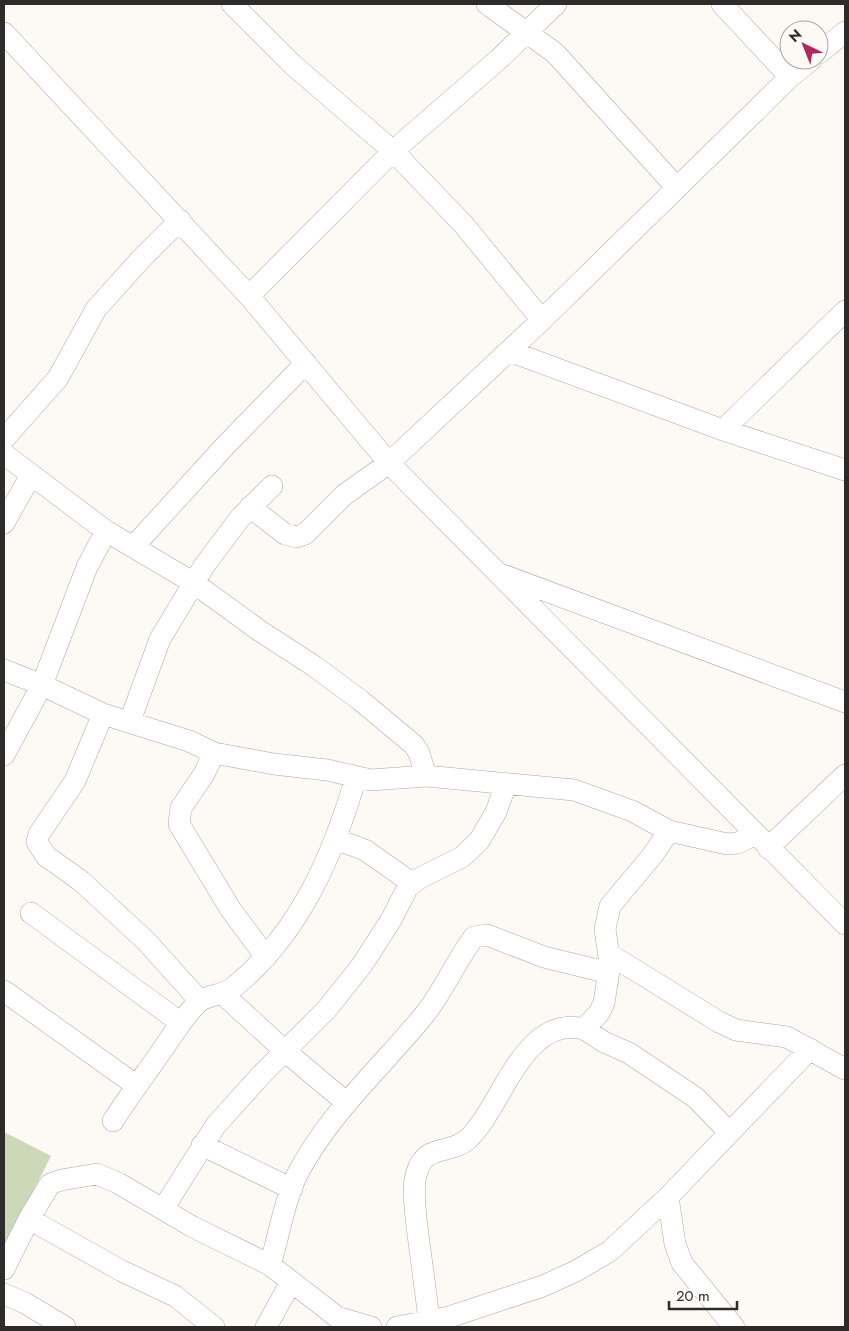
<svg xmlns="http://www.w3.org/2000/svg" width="849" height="1331" font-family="Jost,sans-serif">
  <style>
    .green { fill: #cdd8b8 }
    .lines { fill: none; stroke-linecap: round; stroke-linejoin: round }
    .street-casing { stroke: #aba8a3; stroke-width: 22 }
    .street { stroke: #fff; stroke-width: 21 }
  </style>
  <rect width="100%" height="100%" fill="#fdf9f5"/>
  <!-- green -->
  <path class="green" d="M4,1132l47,24 -47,93z"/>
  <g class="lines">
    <defs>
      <path id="street" d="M232,4l61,61 100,86 70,73 79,96
        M487,4l68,49 122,135
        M722,4l68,73
        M4,33l245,263 140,167 456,461
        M819,53l26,-21
        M249,296l144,-145 106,-92 57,-55
        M509,351l214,79 122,40
        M723,430l122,-119
        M4,439l54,-61 38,-69 45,-50 39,-39
        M4,454l102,77 88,52 66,48 54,35 46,34 54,45 5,8 7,23
        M250,507l35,27 11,3 9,-3 39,-39 45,-32 153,-143 248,-243 21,-17
        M4,523l27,-48
        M133,547l92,-101 81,-83
        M503,575l342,127
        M4,670l38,15 61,29 86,27 25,12 60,11 53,6 44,10 55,-4 148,14 58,21 37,20 58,13 11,-1 16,-8
        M103,714l-28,67 -36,53 -2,8 9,14 35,25 64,59 55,61
        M130,721l30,-82 44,-73 36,-48 32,-32
        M214,753l-10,21 -23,34 -2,16 52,86 35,47
        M4,755l38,-70 45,-118 19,-36
        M335,839l30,11 47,33
        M768,848l77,-73
        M31,913l150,110
        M609,954l110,68 17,8 51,7 58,32
        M4,991l133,95
        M224,995l62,57 61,51
        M584,1029l20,13 25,11 67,45 32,33
        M113,1121c18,-28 38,-54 56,-81 9,-13 19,-29 31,-39 11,-7 23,-5 34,-14 65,-53 99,-131 122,-210
        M202,1145l90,44
        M668,1197l7,47 7,19 52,64
        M163,1209l53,-84 45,-50 66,-66 35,-44 29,-45 17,-33 12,-9 42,-21 17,-16 17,-29 10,-28
        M29,1219l93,52 53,25 39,31
        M270,1265c9,-29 13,-60 26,-88 31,-62 86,-110 129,-163 19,-24 31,-53 49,-77l13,-2 57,22 65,16
        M4,1269l25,-50 21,-35 11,-4 36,-6 21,9 75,44 77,38 67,52 34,10
        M4,1294l21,9 40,24
        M266,1327l25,-45
        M397,1327l52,-10 94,-31 33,-15 34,-20 58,-54 142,-148
        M432,1327l-3,-7c-4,-35 -9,-68 -13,-102 -1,-15 -4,-32 1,-46 8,-29 34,-17 51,-33 35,-33 55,-125 116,-110l15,-16 5,-10 6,-39 -5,-35 5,-23 42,-50 17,-25"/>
    </defs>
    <!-- street casing -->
    <use href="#street" class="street-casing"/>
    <!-- street -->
    <use href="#street" class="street"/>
  </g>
  <!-- border -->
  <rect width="849" height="1331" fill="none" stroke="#2e2c2b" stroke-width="10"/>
  <!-- north arrow -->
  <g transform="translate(804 45) rotate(317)"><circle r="24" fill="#fdf9f5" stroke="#aaa7a4"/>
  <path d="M0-4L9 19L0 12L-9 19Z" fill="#b4275f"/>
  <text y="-8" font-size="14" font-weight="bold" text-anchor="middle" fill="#2e2c2b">N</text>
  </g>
  <!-- scale -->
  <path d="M669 1301v8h68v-8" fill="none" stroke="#2e2c2b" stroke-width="2.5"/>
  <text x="676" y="1301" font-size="15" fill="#2e2c2b" stroke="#fdf9f5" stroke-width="4" paint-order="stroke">20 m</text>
</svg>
